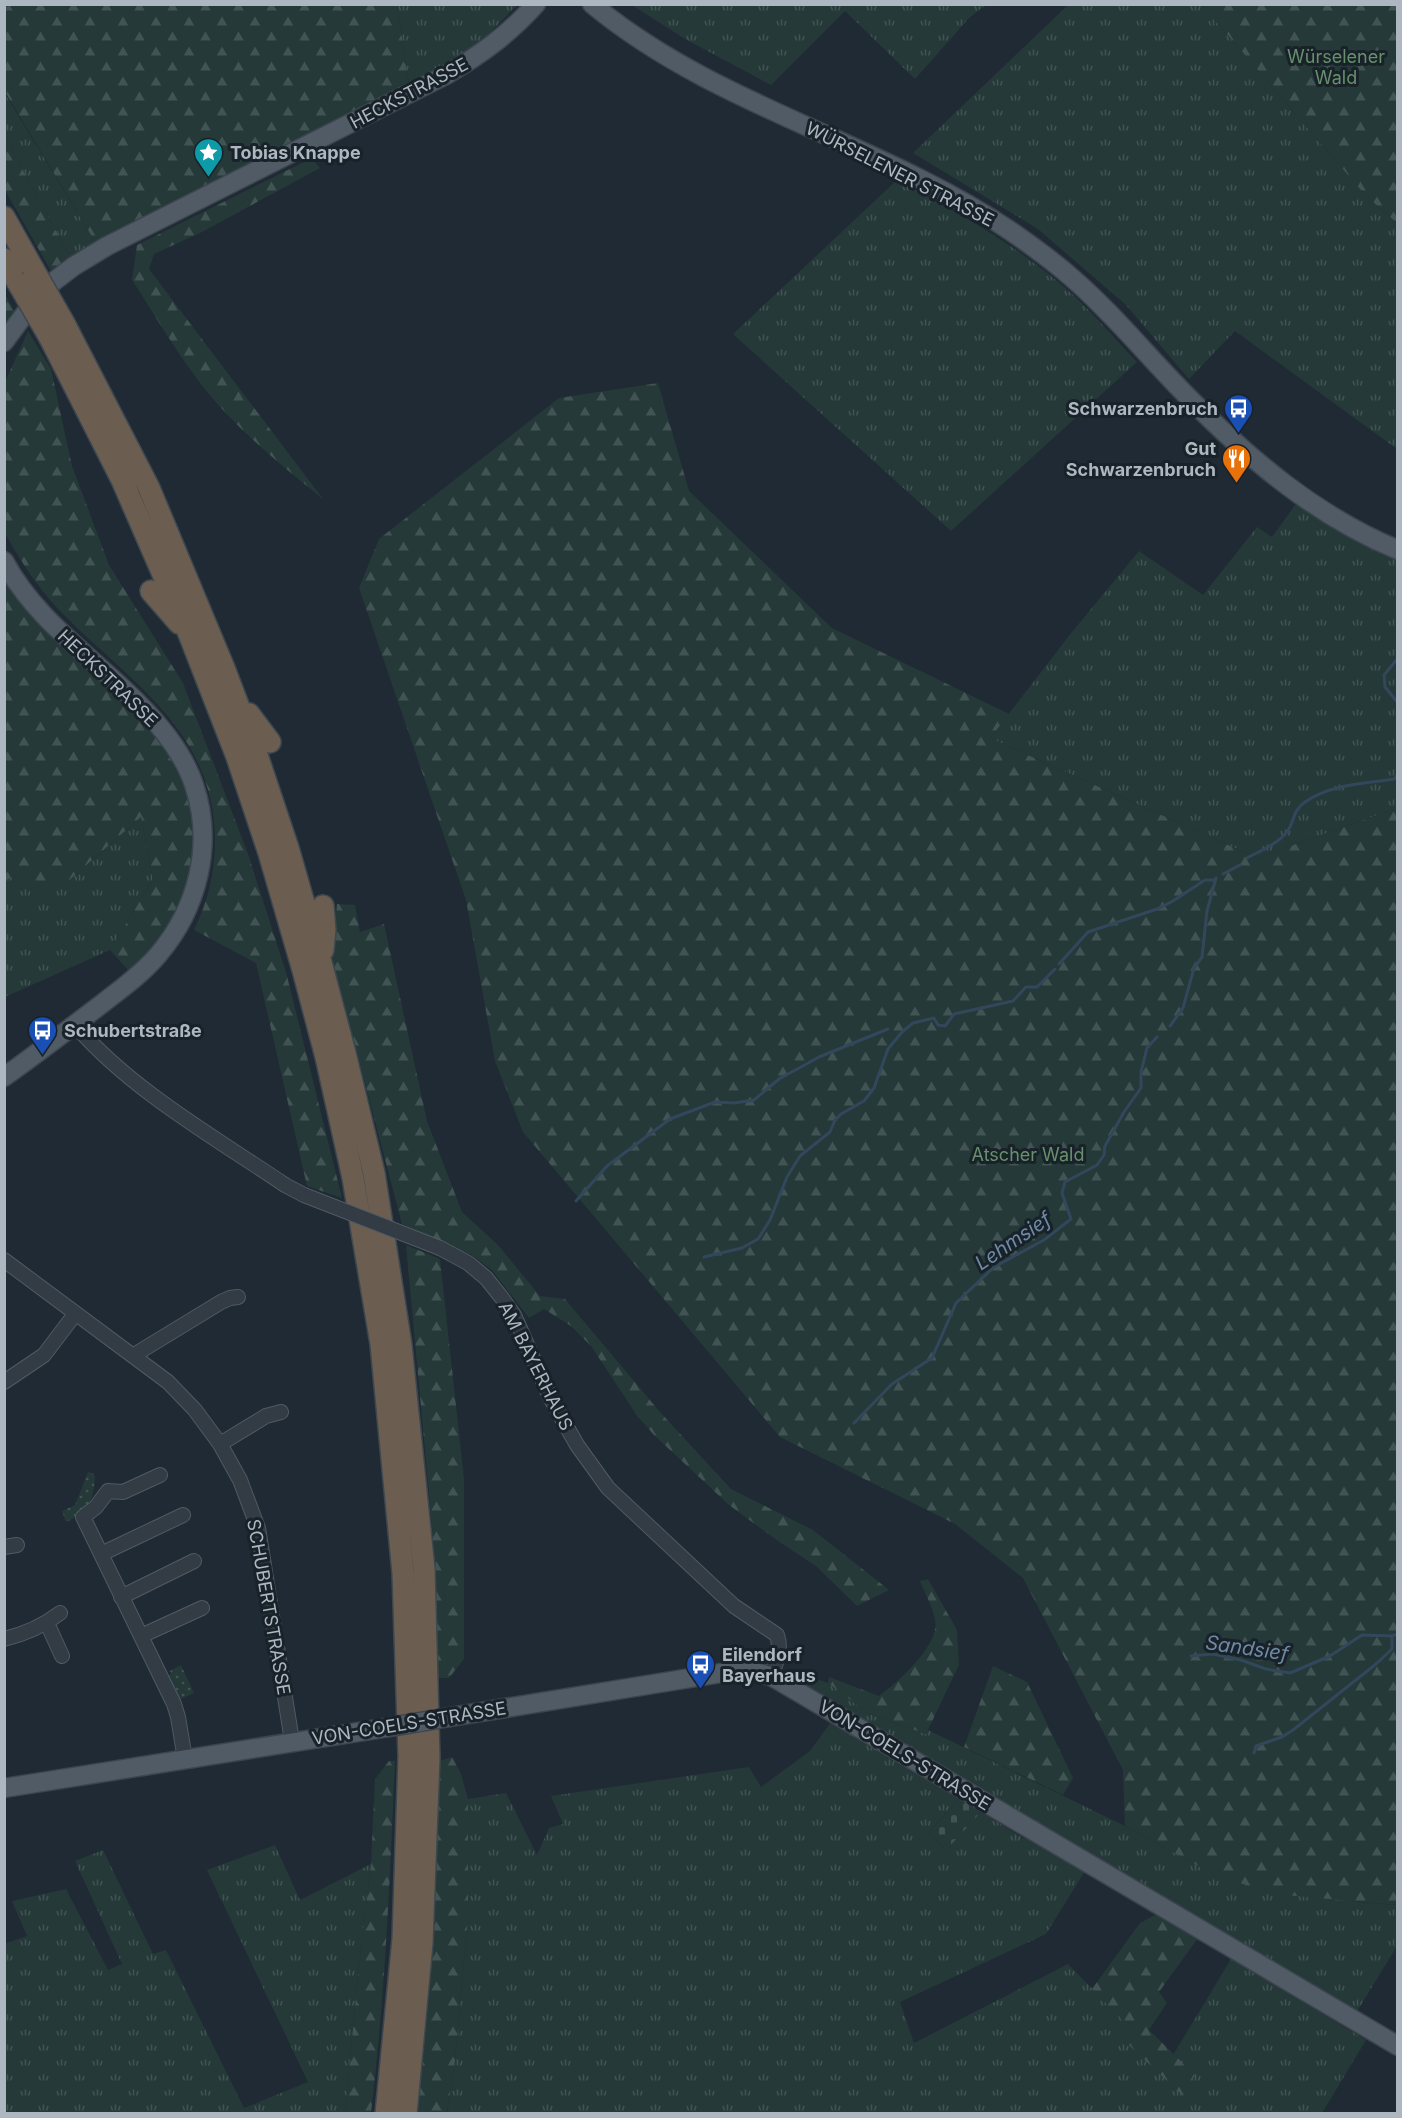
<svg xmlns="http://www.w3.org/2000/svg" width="1402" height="2118" font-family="Inter,sans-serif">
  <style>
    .grass { fill: url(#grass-tufts) }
    .forest { fill: url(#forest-firs) }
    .cemetery { fill: url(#cemetery-stones) }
    .park { fill: url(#park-dots) }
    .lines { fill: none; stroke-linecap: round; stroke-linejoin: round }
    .stream { stroke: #33475c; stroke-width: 3 }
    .minor-casing { stroke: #505a63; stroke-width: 16 }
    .major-casing { stroke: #3c454f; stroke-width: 21 }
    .highway-casing { stroke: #3d4750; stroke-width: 24 }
    .minor { stroke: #333c45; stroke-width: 14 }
    .major { stroke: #515b65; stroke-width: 18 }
    .highway { stroke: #6b5e50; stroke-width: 21 }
    .minor-bridge-casing { stroke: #505a63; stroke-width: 16; stroke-linecap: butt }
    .major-bridge-casing { stroke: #3c454f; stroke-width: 21; stroke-linecap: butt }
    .highway-bridge-casing { stroke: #3d4750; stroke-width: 24; stroke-linecap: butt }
    .minor-bridge { stroke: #333c45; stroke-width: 14 }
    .major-bridge { stroke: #515b65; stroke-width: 18 }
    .highway-bridge { stroke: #6b5e50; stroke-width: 21 }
    .labels { text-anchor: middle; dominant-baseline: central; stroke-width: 6; stroke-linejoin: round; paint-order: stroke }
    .park-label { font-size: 18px; fill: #66916c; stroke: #192129 }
    .street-label { font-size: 18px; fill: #adb7c2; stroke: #192129 }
    .poi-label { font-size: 18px; font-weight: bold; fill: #adb7c2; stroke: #192129; text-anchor: start }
    .water-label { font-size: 20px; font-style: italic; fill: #6e8aa6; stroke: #192129 }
  </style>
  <defs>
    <pattern id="grass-tufts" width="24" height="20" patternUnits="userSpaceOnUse" patternTransform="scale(1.5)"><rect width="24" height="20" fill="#243938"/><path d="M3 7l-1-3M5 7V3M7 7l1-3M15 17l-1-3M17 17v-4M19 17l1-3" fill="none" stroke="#415353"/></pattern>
    <pattern id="forest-firs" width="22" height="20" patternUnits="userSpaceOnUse" patternTransform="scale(1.5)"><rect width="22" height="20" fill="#243938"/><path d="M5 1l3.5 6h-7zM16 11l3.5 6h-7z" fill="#415353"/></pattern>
    <pattern id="cemetery-stones" width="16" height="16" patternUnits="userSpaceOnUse" patternTransform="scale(1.5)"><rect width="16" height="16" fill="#243938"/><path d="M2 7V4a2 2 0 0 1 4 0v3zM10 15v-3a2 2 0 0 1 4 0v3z" fill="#415353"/></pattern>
    <pattern id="park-dots" width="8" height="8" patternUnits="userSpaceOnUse" patternTransform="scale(1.5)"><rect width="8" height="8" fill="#243938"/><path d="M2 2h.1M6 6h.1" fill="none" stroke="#415353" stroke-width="1.8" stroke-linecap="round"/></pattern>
  </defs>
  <rect width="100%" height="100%" fill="#202a34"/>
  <!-- grass -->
  <path class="grass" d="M397,5h120l-38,39 -70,40z
    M632,5h354l-16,12 -55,62 -70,-68 -74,74 -86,-46z
    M1068,5h134l164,191 31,27v226l-162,-118 -46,48 -63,-74 -88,-76 -125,-76z
    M4,92l93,153 -27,12 -65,-120z
    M897,180c59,31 116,63 166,106 27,23 50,51 74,76l-186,169 -218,-197z
    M1296,504l46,30 2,-3 53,25v254l-8,1 -132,47 -267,-120 82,-106 67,-81 64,44 54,-68 15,10z
    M141,817l12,62 -43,71 -105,47v-116l14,-7 47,9z
    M799,1673l29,10 41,31 57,20 2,-4 197,96 95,52 138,24 39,3v41l-41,67 -566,-336z
    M832,1721l128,77 -31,34 16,17 36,-37 42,26 7,2 45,26 10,5 -39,63 -146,68 14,41 154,-79 69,70 -7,11 65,30 -22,-20 58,-96 135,81 -44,73 -875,1 8,-53 13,-143v-119l38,-6 31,62 12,-27 14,-4 -12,-28 198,-29 12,20 49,-36z
    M275,1845l25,55 71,-36 -13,111 -13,138h-340l-1,-169 23,-8 -15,-35 54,-12 42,81 14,-6 -47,-103 28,-11 50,104 13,-4 78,158 64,-26 -101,-212z"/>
  <!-- forest -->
  <path class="forest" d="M18,4l379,1 12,79 -312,161 -92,-153 -1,-85z
    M1202,5h195v218l-31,-27z
    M5,137l65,120 -19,14 -46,-81z
    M306,161l9,1 5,6 -118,64 -48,22 -5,15 174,230c-45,-36 -94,-76 -128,-123 -23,-31 -42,-64 -63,-96l5,-35z
    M4,292l12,22 -12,16z
    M28,331l23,38 21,97 37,99 74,118 65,171 38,118 56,226 -35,-12 -51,-223 -62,-33c15,-31 21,-59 21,-92 -2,-105 -80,-153 -147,-219 -25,-24 -45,-53 -62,-84l-2,-5 1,-148z
    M658,383l31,108 143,137 177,86 -19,24 267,120 132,-47 8,-1v1095l-112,-10 -65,-17 -95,-52 -2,-56 -100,-192 -68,-54 -175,-87 -257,-305 -28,-71 -29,-161 -107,-312 20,-49 180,-141z
    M4,582l49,55 35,30 45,42 40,51 13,29 8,31 2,32 -13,51 -31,47 -22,22 -20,-22 43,-71 -12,-62 -75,66 -35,10 -12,-19 -14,7z
    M337,904l18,1 5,27 24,-8 43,197 35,91 36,33 42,51 25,3 95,113 71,77 82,41 76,60 -32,16 -41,-40 -38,-25 -49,-36 -75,-70 -16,-18 -47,-71 -20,-20 -27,-17 -15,9 -37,-48 -20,-15 -70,-31 -58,-221 -13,-38z
    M406,1245l34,14 24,220v180l-15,19h-12l-4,-141z
    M928,1579l29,51 2,35 -33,69 -57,-20 -41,-31 1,-6 50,19c18,-13 62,-52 56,-76 -2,-13 -10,-26 -15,-39z
    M993,1666l34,16 46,96 -10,17 -99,-48z
    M452,1757l9,17 7,25v119l-13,143 -8,52 -31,1c17,-117 20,-235 24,-353z
    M389,1761h6c-5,118 -10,236 -24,352h-26l13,-138 13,-111 4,-85z
    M1157,1914l41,24 -39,54 8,11 -18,27 46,45 -12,21 -54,-51 8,-11 -45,-45 48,-66z"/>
  <!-- cemetery -->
  <path class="cemetery" d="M960,1798l21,14 -35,38 -17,-18z"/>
  <!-- park -->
  <path class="park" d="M88,1472l6,2 1,3c-1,23 -8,36 -29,45l-4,-11 13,-6z
    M181,1665l13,28 -17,8 -12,-24 6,-3 -1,-3z"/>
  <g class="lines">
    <!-- stream -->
    <path class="stream" d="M1398,658l-14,17 1,12 13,16
      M1247,858c13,-7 30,-14 39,-25 9,-10 5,-21 19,-31 26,-18 59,-18 89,-23l4,-4
      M1223,874l17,-9
      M1059,964l29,-32 69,-23 16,-8 32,-21h10
      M1170,1026l13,-18 11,-40 8,-11 5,-46 9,-33
      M576,1201l31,-35 63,-47 45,-17 19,1 20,-3 25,-21 40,-22 69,-28
      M704,1257l38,-9 16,-9 12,-19 17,-43 13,-21 30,-24 5,-12 6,-6 23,-13 10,-13 14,-39 14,-17 11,-9 21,-5 4,7 7,1 9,-12 59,-13 13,-14h11l18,-18
      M854,1423l38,-39 40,-26 24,-55 38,-36 50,-27 27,-21 -9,-26 3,-11 32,-17 7,-10 1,-9 19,-34 17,-24v-16l6,-24 10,-11
      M1191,1656l22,-2 28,6 25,9 24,4 40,-17 32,-21 30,1 6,-2
      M1254,1753l2,-7 26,-9 11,-7 83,-66 16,-15v-13"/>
    <defs>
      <path id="minor" d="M75,1025c56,65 139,112 210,160l19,10
        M440,1248l28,15 18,15 16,20 12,17 36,82 27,48 31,43 126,118 43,29c5,13 -1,29 -6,41
        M4,1260l164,122 27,28 25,34 20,36 18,48 34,213
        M134,1355l87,-53 9,-4 8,-1
        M4,1382l40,-27 31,-41
        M220,1444l46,-28 15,-4
        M160,1475l-37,17 -15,-1 -12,16 -13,10 91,187 4,13 7,42
        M4,1547l13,-2
        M101,1554l82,-39
        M121,1597l73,-36
        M47,1623l15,33
        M141,1636l61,-28
        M4,1639c21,-5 39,-13 56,-26"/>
      <path id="major" d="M592,4c124,103 288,138 420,228 20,14 41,29 59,45 42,36 77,80 117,120 61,62 128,119 210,153
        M4,342l31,-42 18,-18 21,-16 33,-20 339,-171c35,-21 61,-39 90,-71
        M4,561c31,59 89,96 134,142 23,23 46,51 56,82 20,59 4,123 -36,170 -16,19 -36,33 -55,48 -33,25 -65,50 -99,74
        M450,1717l271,-44 33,-1 17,4 627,370
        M4,1788l386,-61"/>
      <path id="highway" d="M4,217l28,50
        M4,259l14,24
        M65,325l84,163 75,180 33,87 31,93 34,118 23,87 29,120 27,172 23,224 5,189 -7,185 -16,171
        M50,338l72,142 67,154 48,123 32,96 34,117 23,87 27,121 28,166 22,229 6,183 -6,183 -17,175
        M151,591l28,32
        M249,714l21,28
        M323,906l2,24 -2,20"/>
    </defs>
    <!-- minor casing -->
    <use href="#minor" class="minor-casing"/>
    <!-- major casing -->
    <use href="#major" class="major-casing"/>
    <!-- highway casing -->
    <use href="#highway" class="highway-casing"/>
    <!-- minor -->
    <use href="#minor" class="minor"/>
    <!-- major -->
    <use href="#major" class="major"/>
    <!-- highway -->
    <use href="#highway" class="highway"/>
    <defs>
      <path id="minor-bridge" d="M304,1195l136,53"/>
      <path id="major-bridge" d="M390,1727l60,-10"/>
      <path id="highway-bridge" d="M32,267l33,58
        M18,283l32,55"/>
    </defs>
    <!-- minor-bridge casing -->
    <use href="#minor-bridge" class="minor-bridge-casing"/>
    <!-- major-bridge casing -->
    <use href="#major-bridge" class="major-bridge-casing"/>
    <!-- highway-bridge casing -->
    <use href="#highway-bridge" class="highway-bridge-casing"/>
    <!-- minor-bridge -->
    <use href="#minor-bridge" class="minor-bridge"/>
    <!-- major-bridge -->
    <use href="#major-bridge" class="major-bridge"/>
    <!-- highway-bridge -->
    <use href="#highway-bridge" class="highway-bridge"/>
  </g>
  <!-- icons -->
  <defs>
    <symbol id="sight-pin" viewBox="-11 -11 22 30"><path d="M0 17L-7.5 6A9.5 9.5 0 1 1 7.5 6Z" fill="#0f9aa8" stroke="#192129"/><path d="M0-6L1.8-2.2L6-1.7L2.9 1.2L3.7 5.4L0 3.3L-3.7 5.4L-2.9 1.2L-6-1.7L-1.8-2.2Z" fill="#fff"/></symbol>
    <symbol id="bus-pin" viewBox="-11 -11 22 30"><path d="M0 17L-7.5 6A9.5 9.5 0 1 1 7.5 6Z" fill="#1a4fb4" stroke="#192129"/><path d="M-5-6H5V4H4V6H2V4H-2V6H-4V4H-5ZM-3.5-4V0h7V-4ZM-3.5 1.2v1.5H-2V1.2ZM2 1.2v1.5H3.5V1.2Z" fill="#fff"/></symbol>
    <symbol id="restaurant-pin" viewBox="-11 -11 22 30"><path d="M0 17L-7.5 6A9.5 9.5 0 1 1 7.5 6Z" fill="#e8710a" stroke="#192129"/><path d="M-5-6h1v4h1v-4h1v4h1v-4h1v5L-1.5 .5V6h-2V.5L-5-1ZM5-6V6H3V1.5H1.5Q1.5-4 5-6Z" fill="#fff"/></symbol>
  </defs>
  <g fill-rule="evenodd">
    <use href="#sight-pin" x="192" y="136" width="33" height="45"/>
    <use href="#bus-pin" x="1222" y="392" width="33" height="45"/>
    <use href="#restaurant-pin" x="1220" y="442" width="33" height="45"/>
    <use href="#bus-pin" x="26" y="1014" width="33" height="45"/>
    <use href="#bus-pin" x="684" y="1648" width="33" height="45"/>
  </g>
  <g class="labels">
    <!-- park labels -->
    <g class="park-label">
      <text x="1336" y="56">Würselener<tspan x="1336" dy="21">Wald</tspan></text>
      <text x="1028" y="1154">Atscher Wald</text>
    </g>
    <!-- street labels -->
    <g class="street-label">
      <text transform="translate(409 93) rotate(-28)">HECKSTRASSE</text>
      <text transform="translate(900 174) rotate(27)">WÜRSELENER STRASSE</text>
      <text transform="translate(108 678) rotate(44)">HECKSTRASSE</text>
      <text transform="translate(536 1366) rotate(63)">AM BAYERHAUS</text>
      <text transform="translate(269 1607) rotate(80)">SCHUBERTSTRASSE</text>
      <text transform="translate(409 1723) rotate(-9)">VON-COELS-STRASSE</text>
      <text transform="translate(905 1755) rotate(31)">VON-COELS-STRASSE</text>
    </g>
    <!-- poi labels -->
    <g class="poi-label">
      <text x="230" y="152">Tobias Knappe</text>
      <text x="1218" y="408" text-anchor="end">Schwarzenbruch</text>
      <text x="1216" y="448" text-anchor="end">Gut<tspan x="1216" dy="21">Schwarzenbruch</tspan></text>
      <text x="64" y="1030">Schubertstraße</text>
      <text x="722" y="1654">Eilendorf<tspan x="722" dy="21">Bayerhaus</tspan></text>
    </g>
    <!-- water labels -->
    <g class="water-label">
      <text transform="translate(1013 1241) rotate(-34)">Lehmsief</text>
      <text transform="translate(1247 1648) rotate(8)">Sandsief</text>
    </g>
  </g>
  <!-- border -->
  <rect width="1402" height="2118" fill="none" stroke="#adb7c2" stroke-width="12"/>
</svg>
